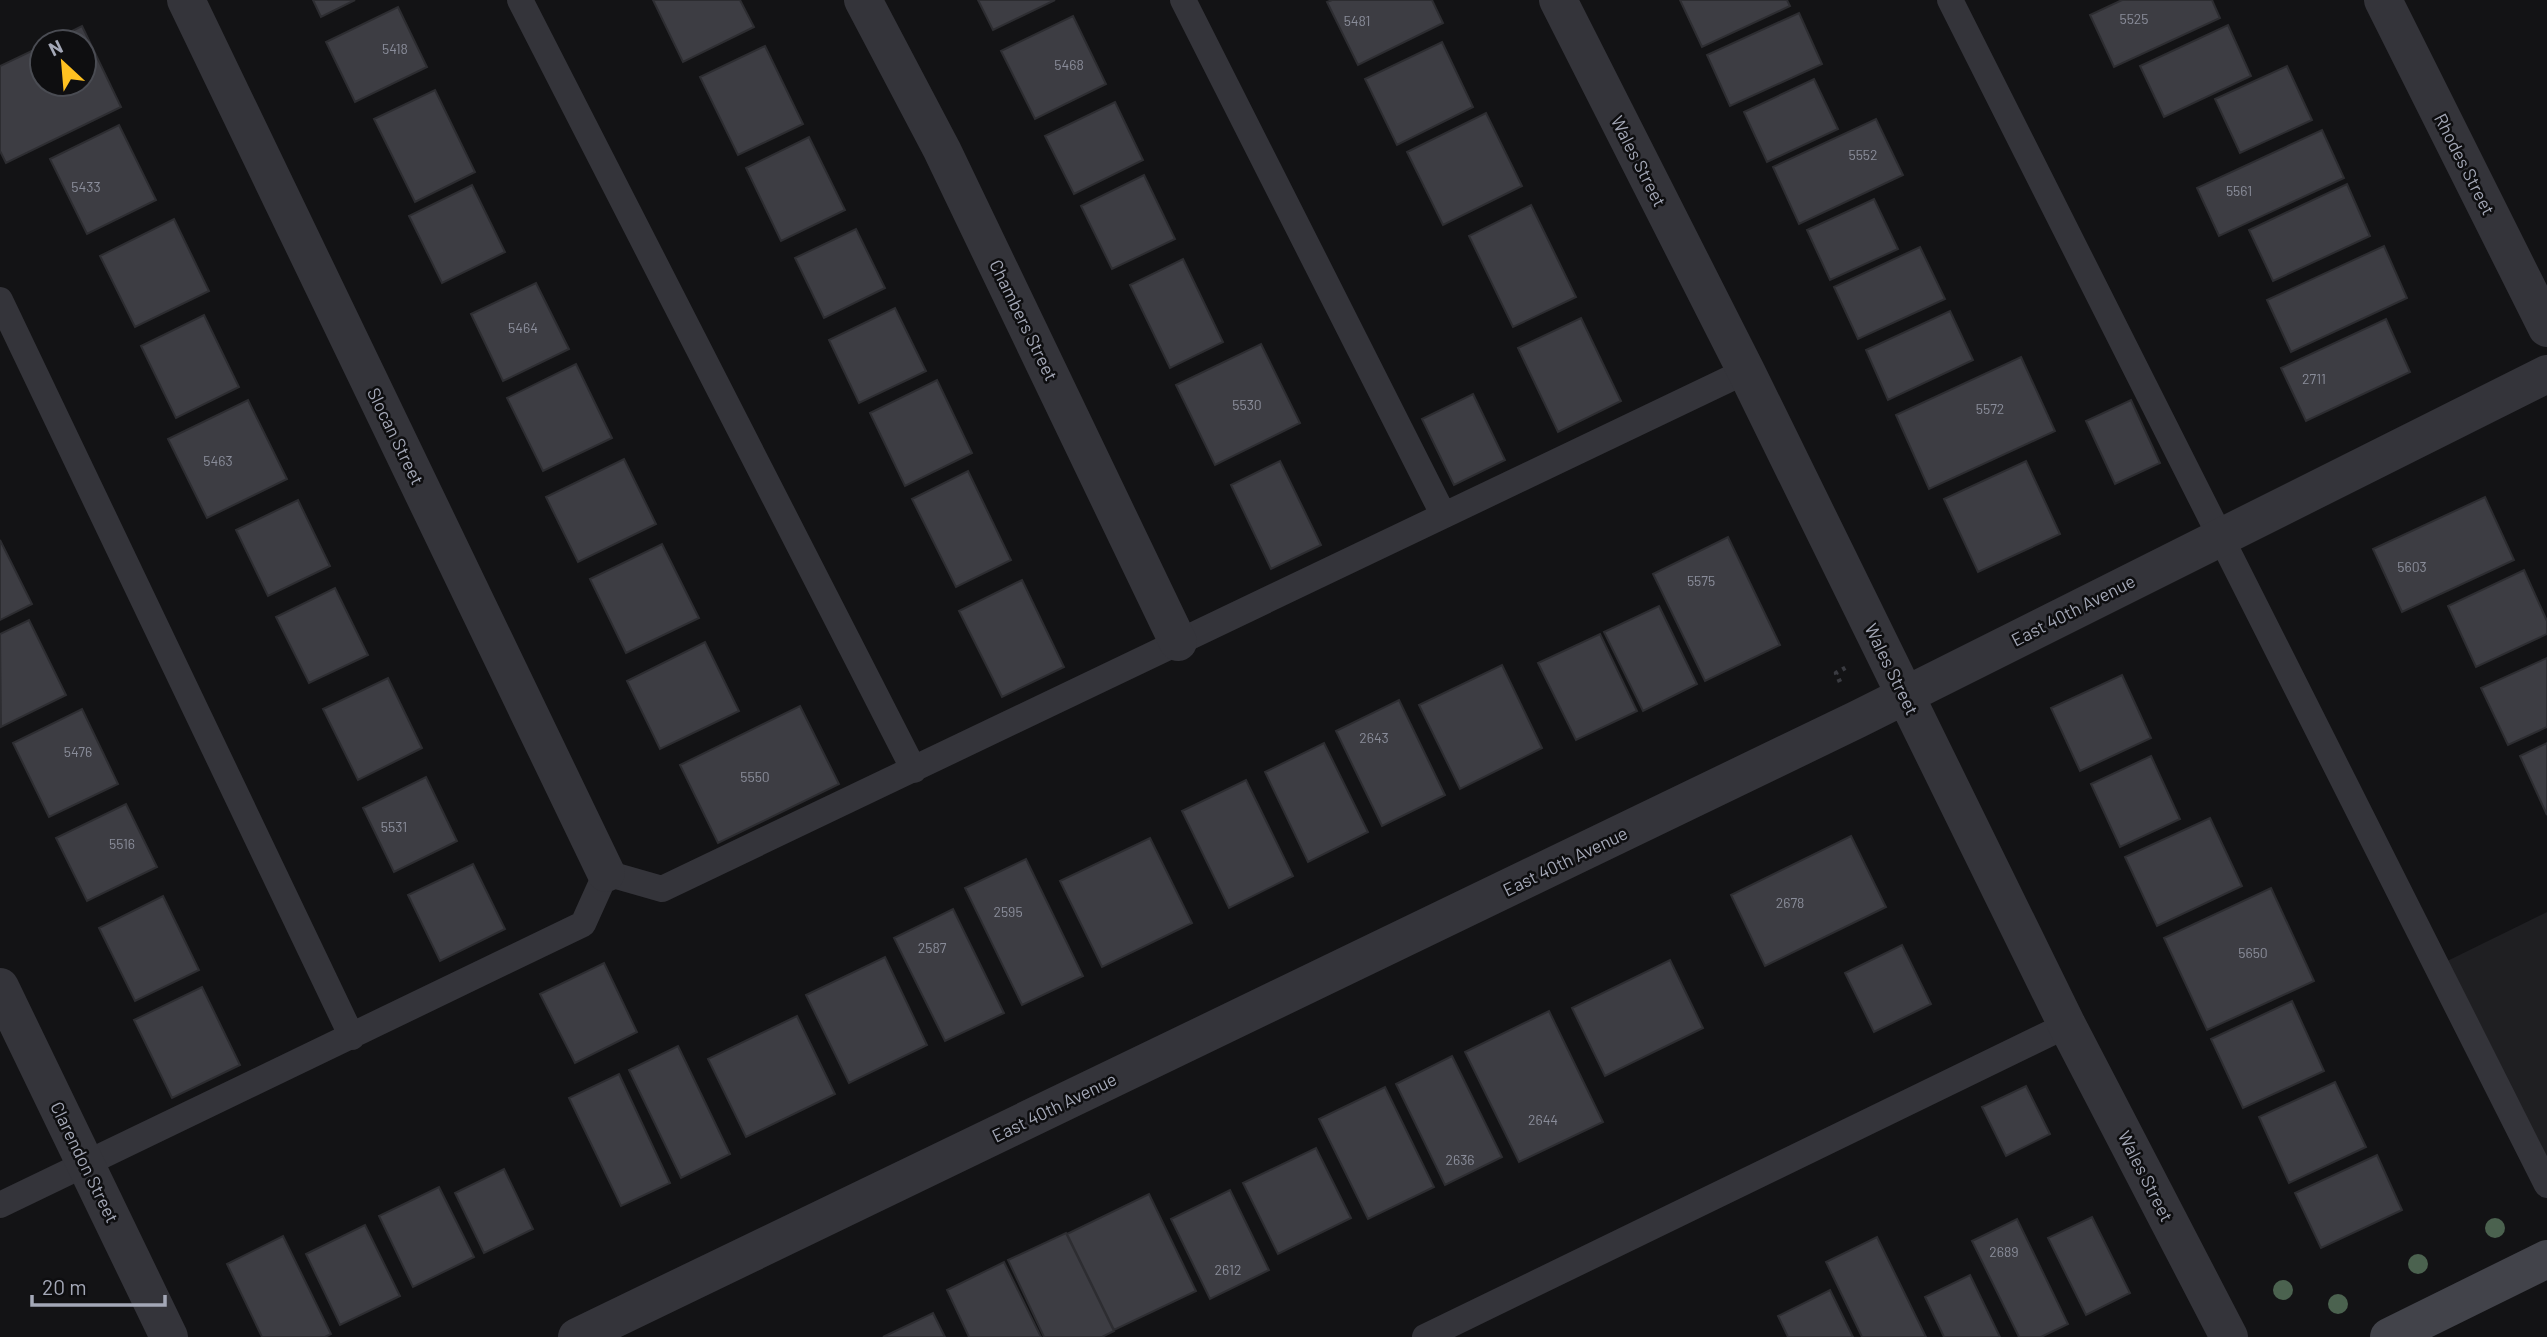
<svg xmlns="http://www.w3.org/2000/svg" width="2547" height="1337" font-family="Barlow,sans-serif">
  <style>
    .built { fill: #1f1f22 }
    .building { fill: #3d3d43; stroke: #2d2d31; stroke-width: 2 }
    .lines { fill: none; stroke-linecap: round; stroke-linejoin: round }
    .path { stroke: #3a3b41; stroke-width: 4.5; stroke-dasharray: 3.5 5; stroke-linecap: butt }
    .service { stroke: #34343a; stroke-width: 26 }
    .minor { stroke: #34343a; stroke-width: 38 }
    .tertiary { stroke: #34343a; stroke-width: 38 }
    .secondary { stroke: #42434a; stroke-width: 38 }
    .tree { fill: #4b624f }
    .labels { text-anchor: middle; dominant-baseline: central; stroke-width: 5; stroke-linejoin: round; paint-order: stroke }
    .number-label { font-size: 14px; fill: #8a8d9a }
    .street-label { font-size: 18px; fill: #a4a8b7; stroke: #0e0e10 }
  </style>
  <rect width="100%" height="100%" fill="#131315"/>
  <!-- built -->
  <path class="built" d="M2547,912v259l-110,-205z"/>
  <!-- building -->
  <path class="building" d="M313,0h42l-34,17z
    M653,0h87l14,27 -71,35z
    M978,0h77l-62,30z
    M1332,0h100l11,23 -85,42 -31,-63z
    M1680,0h107l3,6 -88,41z
    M2122,0h90l8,18 -106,49 -24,-52z
    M398,7l29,60 -72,35 -29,-60z
    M1799,13l23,51 -92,42 -23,-51z
    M1073,16l33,68 -71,35 -34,-68z
    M2228,25l23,51 -87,41 -24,-51z
    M82,26l39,81 -115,56 -6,-12v-85l42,-20v38h42v-42h-34z
    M1442,42l31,65 -76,38 -32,-66z
    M765,46l38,78 -65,31 -38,-78z
    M2287,66l25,54 -72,33 -25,-54z
    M1814,79l24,50 -71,33 -23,-50z
    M435,90l40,82 -60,30 -41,-83z
    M1115,102l28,58 -69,34 -29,-58z
    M1486,113l36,73 -79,39 -36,-73z
    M1876,119l27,56 -104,49 -26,-57z
    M119,125l37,75 -69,34 -37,-75z
    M2322,130l22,48 -125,58 -22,-48z
    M809,137l36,73 -64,31 -35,-73z
    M1144,175l31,64 -63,30 -31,-63z
    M2347,184l23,52 -97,45 -24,-51z
    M472,185l33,67 -63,31 -33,-67z
    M1874,199l24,50 -68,31 -23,-50z
    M1531,205l45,92 -63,30 -44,-91z
    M174,219l35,72 -74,36 -35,-71z
    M856,229l29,59 -61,30 -29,-60z
    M2384,246l23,52 -116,54 -24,-52z
    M1920,247l25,52 -87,40 -24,-52z
    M1183,259l40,83 -53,26 -40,-83z
    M536,283l33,66 -66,32 -32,-67z
    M895,308l31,63 -67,32 -30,-63z
    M1950,311l23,49 -85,40 -22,-50z
    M204,315l35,72 -63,31 -35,-72z
    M1581,318l40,83 -63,31 -40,-84z
    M2386,319l24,53 -104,49 -25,-53z
    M1261,344l39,79 -85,42 -39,-80z
    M2021,357l34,74 -126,58 -33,-74z
    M576,364l36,74 -69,33 -36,-73z
    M937,380l35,73 -67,33 -35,-73z
    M1473,394l32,66 -51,25 -32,-66z
    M248,400l39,79 -80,39 -39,-79z
    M2131,400l29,63 -45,21 -29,-63z
    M624,459l32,65 -78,38 -32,-65z
    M1280,461l41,84 -50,24 -40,-84z
    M2026,461l34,73 -82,38 -34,-73z
    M968,471l43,89 -55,27 -44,-88z
    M2485,497l29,63 -112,52 -29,-63z
    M298,500l32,66 -62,30 -32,-66z
    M1728,537l52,108 -75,36 -52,-107z
    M0,540l32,64 -32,16z
    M662,544l37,74 -73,35 -36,-74z
    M2524,570l23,51v13l-71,33 -28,-61z
    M1022,580l42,87 -62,30 -43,-86z
    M335,588l33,67 -59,28 -33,-66z
    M1659,606l38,78 -54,27 -39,-79z
    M29,620l37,75 -65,32 -1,-93z
    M1600,634l37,77 -61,29 -38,-77z
    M705,642l34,69 -79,38 -33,-68z
    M2547,658v69l-39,18 -27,-57z
    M1502,665l40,83 -82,41 -41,-84z
    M2122,675l29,63 -71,33 -29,-63z
    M388,678l34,70 -64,32 -35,-71z
    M1399,700l46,95 -63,31 -46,-95z
    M800,706l39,78 -121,59 -38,-78z
    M82,709l36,75 -69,33 -36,-74z
    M1324,743l44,89 -60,30 -43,-90z
    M2547,743v72l-27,-59z
    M2151,756l29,63 -60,28 -29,-63z
    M426,777l31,64 -63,31 -31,-64z
    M1246,780l47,96 -64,32 -47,-97z
    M126,804l31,63 -70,34 -31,-63z
    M2210,818l32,68 -85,40 -32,-69z
    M1851,836l35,71 -121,59 -34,-71z
    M1150,838l42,85 -90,44 -42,-86z
    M1026,859l57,117 -61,29 -57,-117z
    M473,864l32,65 -65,32 -32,-66z
    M2271,888l43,93 -107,49 -43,-92z
    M163,896l36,74 -64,31 -36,-73z
    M953,909l51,104 -59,28 -51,-103z
    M1902,945l29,59 -57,28 -29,-59z
    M885,957l42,88 -78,38 -43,-88z
    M1670,960l33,68 -98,48 -33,-68z
    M604,963l33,69 -62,31 -35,-69z
    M202,987l38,78 -68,33 -38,-78z
    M2292,1001l32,70 -81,37 -32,-69z
    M1549,1011l54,111 -84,40 -54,-110z
    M797,1016l38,78 -89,43 -38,-78z
    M678,1046l52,108 -49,24 -52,-108z
    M1452,1056l50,101 -57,28 -49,-101z
    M619,1074l51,109 -49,23 -52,-108z
    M2335,1082l31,65 -77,36 -30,-66z
    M2026,1086l24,48 -44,22 -24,-49z
    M1385,1087l49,100 -66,32 -49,-100z
    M1316,1148l35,70 -73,36 -35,-71z
    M2377,1155l25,55 -81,38 -26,-55z
    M504,1169l29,60 -49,24 -29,-60z
    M439,1187l35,70 -61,30 -34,-71z
    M1230,1190l39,80 -59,29 -39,-80z
    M1149,1194l47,97 -82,39 -47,-96z
    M2092,1217l38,76 -44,22 -38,-77z
    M2017,1219l51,105 -27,13h-22l-47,-96z
    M365,1225l35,71 -60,29 -34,-71z
    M1066,1233l48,98 -12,6h-58l-36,-77z
    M283,1236l48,98 -6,3h-63l-35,-73z
    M1877,1237l49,100h-64l-36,-75z
    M1004,1262l37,75h-72l-22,-47z
    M1970,1275l30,62h-56l-19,-40z
    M1830,1290l23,47h-65l-10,-21z
    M933,1313l12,24h-62z"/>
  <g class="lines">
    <!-- path -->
    <path class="path" d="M1840,682l-4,-9 11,-6"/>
    <!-- service -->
    <path class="service" d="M520,0l394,770
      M1183,0l260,514
      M1950,0l597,1185
      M0,300l352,737
      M0,1205l583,-281 23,-51 56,16 1084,-518
      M1425,1337l642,-312"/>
    <!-- minor -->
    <path class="minor" d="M186,0l420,873
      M863,0l79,150 236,492
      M1558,0l188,371 321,654 162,312
      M2383,0l164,328
      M577,1337l1281,-618 689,-345"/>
    <!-- tertiary -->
    <path class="tertiary" d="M0,987l169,350"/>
    <!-- secondary -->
    <path class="secondary" d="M2389,1337l158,-78"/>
  </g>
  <!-- trees -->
  <g class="tree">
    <circle cx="2495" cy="1228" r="10"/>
    <circle cx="2418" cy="1264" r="10"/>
    <circle cx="2283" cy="1290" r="10"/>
    <circle cx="2338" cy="1304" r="10"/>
  </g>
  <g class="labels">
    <!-- number labels -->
    <g class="number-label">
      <text x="2134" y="18">5525</text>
      <text x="1357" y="20">5481</text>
      <text x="395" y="48">5418</text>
      <text x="1069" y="64">5468</text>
      <text x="1863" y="154">5552</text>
      <text x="86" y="186">5433</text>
      <text x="2239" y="190">5561</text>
      <text x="523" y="327">5464</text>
      <text x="2314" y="378">2711</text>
      <text x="1247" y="404">5530</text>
      <text x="1990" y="408">5572</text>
      <text x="218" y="460">5463</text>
      <text x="2412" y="566">5603</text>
      <text x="1701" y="580">5575</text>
      <text x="1374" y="737">2643</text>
      <text x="78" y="751">5476</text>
      <text x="755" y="776">5550</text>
      <text x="394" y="826">5531</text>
      <text x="122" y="843">5516</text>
      <text x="1790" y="902">2678</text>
      <text x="1008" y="911">2595</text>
      <text x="932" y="947">2587</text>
      <text x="2253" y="952">5650</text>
      <text x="1543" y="1119">2644</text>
      <text x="1460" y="1159">2636</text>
      <text x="2004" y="1251">2689</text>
      <text x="1228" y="1269">2612</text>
    </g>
    <!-- street labels -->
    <g class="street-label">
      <text transform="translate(1639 161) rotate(63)">Wales Street</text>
      <text transform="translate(2465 164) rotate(63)">Rhodes Street</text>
      <text transform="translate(1024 320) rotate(64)">Chambers Street</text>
      <text transform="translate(396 436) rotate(64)">Slocan Street</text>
      <text transform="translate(2073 610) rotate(-27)">East 40th Avenue</text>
      <text transform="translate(1892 669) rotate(64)">Wales Street</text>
      <text transform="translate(1565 861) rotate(-26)">East 40th Avenue</text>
      <text transform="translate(1054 1107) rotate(-26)">East 40th Avenue</text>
      <text transform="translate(85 1162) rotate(64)">Clarendon Street</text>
      <text transform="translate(2146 1176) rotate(63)">Wales Street</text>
    </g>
  </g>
  <!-- north arrow -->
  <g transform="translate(63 63) rotate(334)"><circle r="33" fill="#0e0e10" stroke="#4a4c53" stroke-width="2"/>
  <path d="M0-5L12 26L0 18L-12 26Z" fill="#ffc121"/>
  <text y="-10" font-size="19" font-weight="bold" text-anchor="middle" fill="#a4a8b7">N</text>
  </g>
  <!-- scale -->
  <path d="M32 1295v10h133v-10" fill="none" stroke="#a4a8b7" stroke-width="3.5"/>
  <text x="42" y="1295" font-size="21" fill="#a4a8b7" stroke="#0e0e10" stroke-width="5" paint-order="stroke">20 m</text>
</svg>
